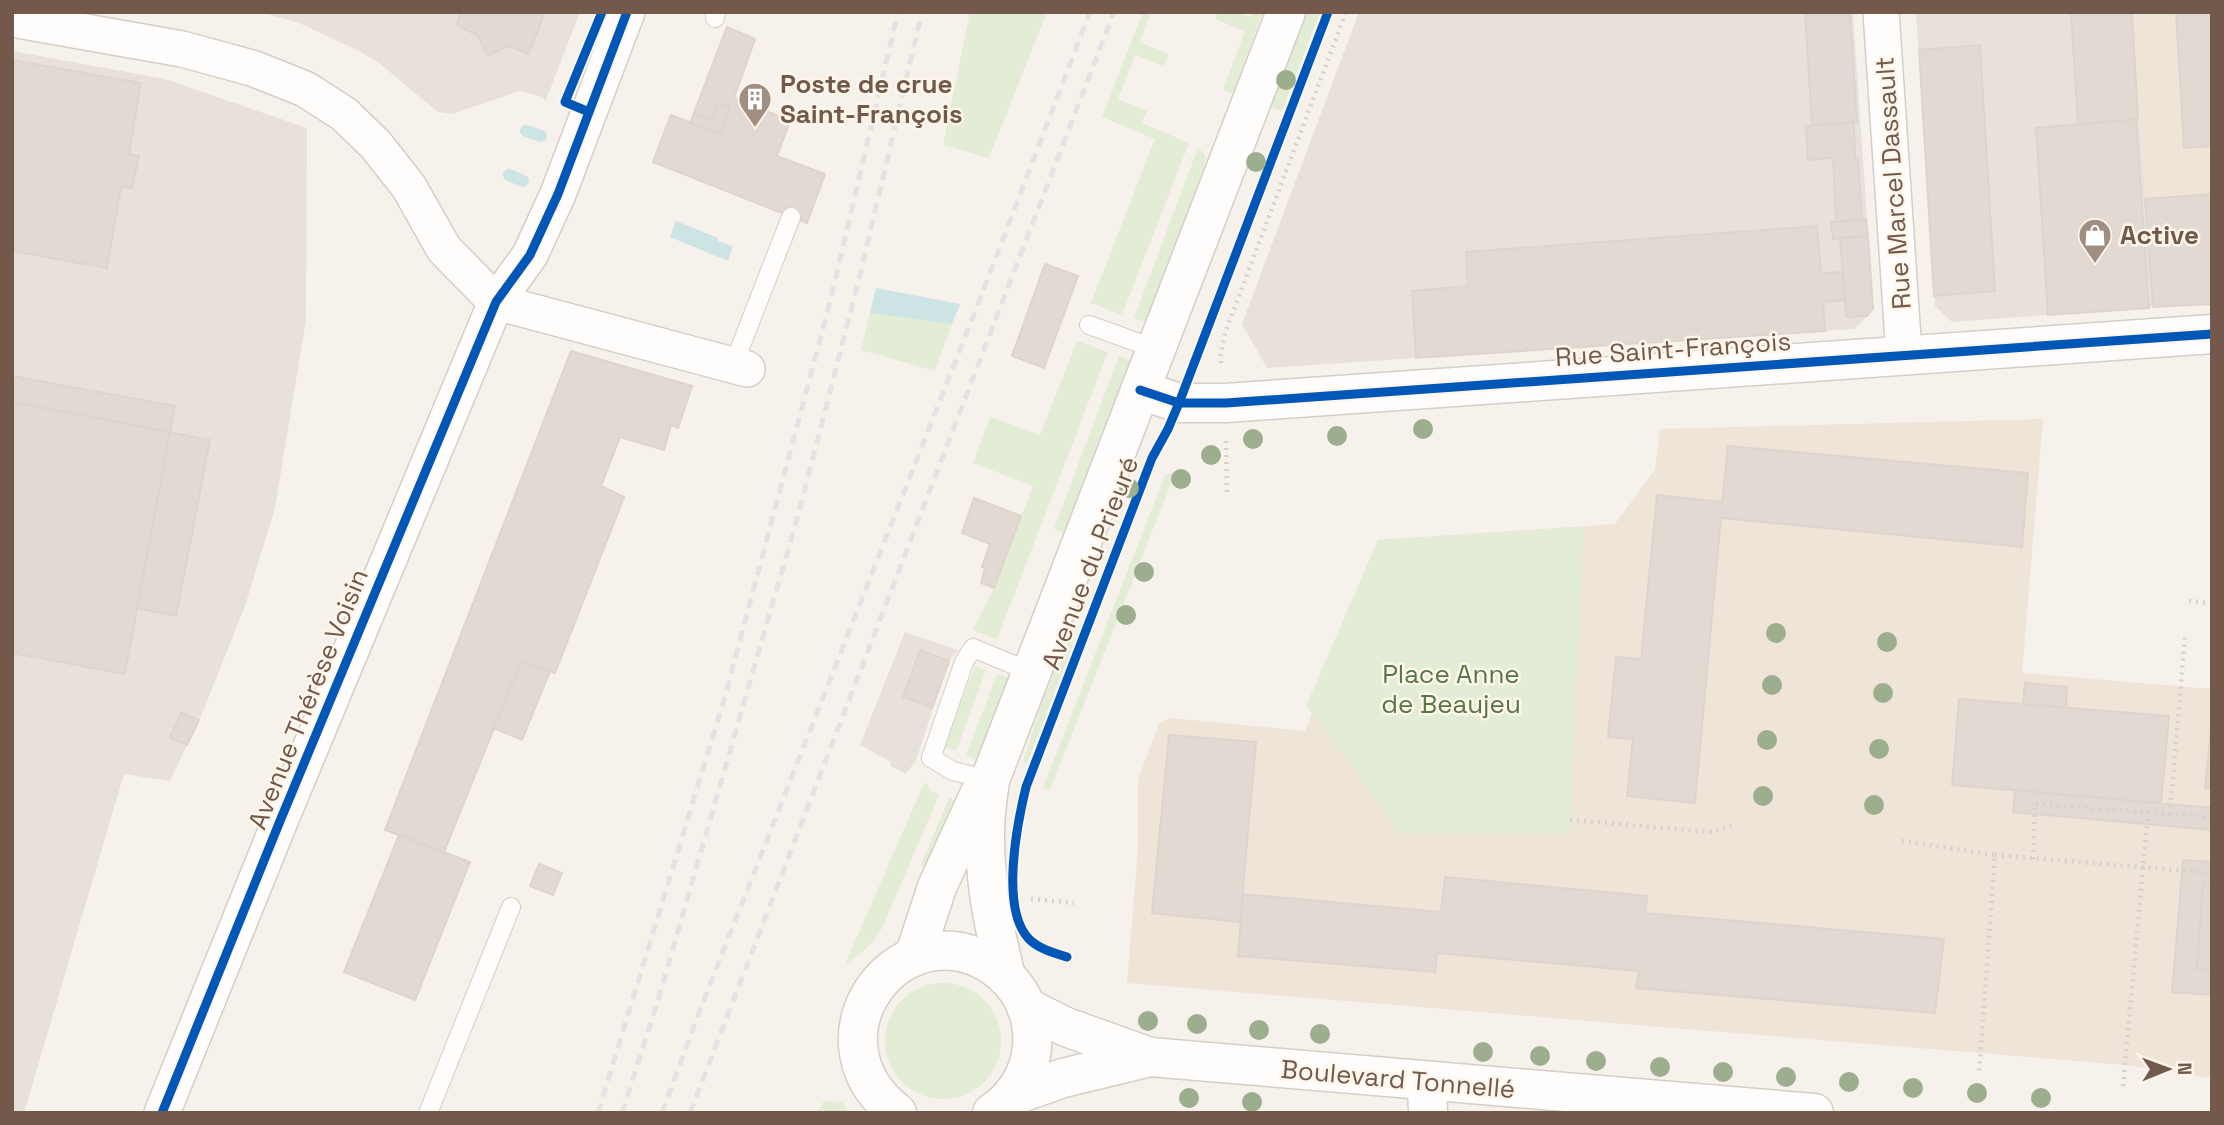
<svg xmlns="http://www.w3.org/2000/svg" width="2224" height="1125" font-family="'Space Grotesk',sans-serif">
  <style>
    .residential { fill: #efe4d8 }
    .industrial { fill: #e8e1db }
    .green { fill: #e3ecd5 }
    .water { fill: #cde4e5 }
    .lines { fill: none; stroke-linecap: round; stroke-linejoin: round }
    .stream { stroke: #cde4e5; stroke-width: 12 }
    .building { fill: #e2d9d2; stroke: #ded4cd; stroke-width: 2 }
    .service-casing { stroke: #d5cec8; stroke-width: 20 }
    .minor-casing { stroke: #d5cec8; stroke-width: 38 }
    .tertiary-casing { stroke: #d5cec8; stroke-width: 41 }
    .secondary-casing { stroke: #d5cec6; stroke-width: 41 }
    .path { stroke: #d7d0cb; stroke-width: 4.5; stroke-dasharray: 2 5; stroke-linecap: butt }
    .service { stroke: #fefdfc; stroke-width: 18 }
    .minor { stroke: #fefdfc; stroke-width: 35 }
    .tertiary { stroke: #fefdfc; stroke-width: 38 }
    .secondary { stroke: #fefdfc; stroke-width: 38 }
    .rail { stroke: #e4e2e4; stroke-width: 5; stroke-dasharray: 10 7; stroke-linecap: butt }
    .cycleway-casing { stroke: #fef6eb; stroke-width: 13 }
    .cycleway { stroke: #0057b8; stroke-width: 9 }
    .tree { fill: #9dae8f }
    .labels { text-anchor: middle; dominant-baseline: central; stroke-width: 5; stroke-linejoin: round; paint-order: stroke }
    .poi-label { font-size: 26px; font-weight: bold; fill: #72594c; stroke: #fef6eb; text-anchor: start }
    .street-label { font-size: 26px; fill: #72594c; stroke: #fef6eb }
    .park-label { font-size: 26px; fill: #547844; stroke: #fef6eb }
  </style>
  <rect width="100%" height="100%" fill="#f6f1ea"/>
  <!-- residential -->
  <path class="residential" d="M2132,12h80v292l-59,3z
    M2043,419l-21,254 190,16v389l-87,-13 -998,-82 11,-134v-69l21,-57 11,-5 135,13 73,-191 237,-16 40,-54 5,-41z"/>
  <!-- industrial -->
  <path class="industrial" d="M261,12h319l-34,88 -7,-4 -19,-5 -68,23 -14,-2 -58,-48 -21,-13 -60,-28z
    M1359,12h494l20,297 -18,20 -588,39 -25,-44z
    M1916,12h216l21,295 -201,15 -17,-16z
    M12,51l153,28 142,49 -1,192 -31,188 -30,98 -41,103 -34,72 -46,-7 -100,339h-12z
    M905,632l53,18 -9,11 -33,99 -10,14 -16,-8 1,-4 -31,-17z"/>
  <!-- green -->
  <path class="green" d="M970,12h77l-58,146 -46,-13z
    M1143,12h8l-11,30 29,12 -5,12 -29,-11 -17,44 29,12 -5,12 47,20 -67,172 -31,-12 64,-164 -53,-22z
    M1218,12h19l13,5 3,-5h10l-30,81 -10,-3 22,-59 -30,-12z
    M1307,12h13l-38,99 -12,-4z
    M1198,148l7,6 -1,14 -59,154 -11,-4z
    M870,313l82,11 -17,47 -74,-21z
    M1077,341l31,11 -111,287 -24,-9 21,-42 39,-102 -60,-23 17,-46 50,18z
    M1119,356l11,4 -65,173 -11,-4z
    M1176,471l-126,319 -7,-2 122,-313z
    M1584,527l-15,306h-171l-68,-98 -24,-29 72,-166z
    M1067,639l7,3 -47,122 -4,-2 16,-51z
    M975,666l11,4 -30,81 -12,-4z
    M997,674l12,4 -31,82 -12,-4z
    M924,783l4,1 1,6 10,5 -57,133 -11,16 -27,23z
    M949,798l11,5 -28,67 -11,-5z
    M885 1041a58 58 0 1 1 116 0a58 58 0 1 1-116 0Z
    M824,1101l18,1 8,11h-34z"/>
  <!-- water -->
  <path class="water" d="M676,221l42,17v3l15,5 -5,15 -58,-24z
    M876,288l84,16 -8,20 -82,-11z"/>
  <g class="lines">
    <!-- stream -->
    <path class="stream" d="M526,131l15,5
      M509,175l14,6"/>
  </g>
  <!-- building -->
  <path class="building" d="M461,12h84l-16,42 -21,-8 -20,10 -11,-21 -21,-10z
    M1805,12h45l7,110 -45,3z
    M2071,12h61l6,107 -60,5z
    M2176,12h36v134l-28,2z
    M727,27l28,12 -21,59 45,18 -1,3 11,5 -12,32 48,18 -18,49 -154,-61 18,-47 49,19 10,-27 -11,-4 -7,17 -18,-7z
    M1980,45l15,246 -61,5 -15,-246z
    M12,60l129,23 -12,71 10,2 -7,32 -11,-1 -14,81 -95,-17z
    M719,103l11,4 -10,27 -30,-11 4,-10 18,7z
    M2136,119l13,189 -101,7 -12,-187z
    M1854,123l1,35h3l4,62 -26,2 -3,-64 -25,2 -2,-34z
    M2212,194v110l-59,3 -8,-108z
    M1866,219l2,17 -35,3 -2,-17z
    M1817,226l4,47 21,-1 3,28 -22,2 2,29 -409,27 -4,-67 56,-5 -2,-34z
    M1868,236l5,73 -6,7 -21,1 -6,-79z
    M1045,264l33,12 -34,92 -32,-12z
    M571,351l121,35 -14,42 -7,-3 -7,25 -44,-13 -19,49 23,11 -69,176 -34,-12 -77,191 -59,-22z
    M12,376l163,30 -5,26 -158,-30z
    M12,402l158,30 -45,242 -113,-21z
    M170,432l40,8 -34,176 -39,-8z
    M1728,446l300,27 -6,74 -301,-29 -26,285 -68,-7 6,-57 -25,-2 8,-80 25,2 16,-164 65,7z
    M974,498l47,18 -27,72 -13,-5 4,-15 -3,-1 8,-23 -28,-11z
    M920,650l29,11 -17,47 -29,-11z
    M521,661l29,10 -28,69 -28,-12z
    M2025,683l42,4 -1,21 -43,-4z
    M1959,699l210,17 -8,87 -209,-18z
    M181,712l18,8 -12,25 -17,-7z
    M2212,720v69l-7,-1z
    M1169,735l87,7 -16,180 -88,-9z
    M2015,790l197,18v22l-199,-18z
    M399,835l71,27 -55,138 -71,-28z
    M2183,860l29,2v21l-9,-1 -6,87 15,1v25l-40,-3z
    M539,864l23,9 -9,22 -23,-9z
    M1445,877l202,19 -2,17 299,26 -9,74 -299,-25 3,-17 -202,-18 -2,19 -197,-16 5,-62 198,18z
    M2203,882l9,1v87l-15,-1z"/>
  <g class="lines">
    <defs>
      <path id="service" d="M715,18l1,-6
        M1089,325l67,24
        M733,366l58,-149
        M990,780l-37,-9 -22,-13 33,-96 9,-14 58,24
        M428,1113l83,-206"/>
      <path id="minor" d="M1881,12l23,342
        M12,19l170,30 70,19 53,21 39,25 32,31 33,42 35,62 52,53 251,67
        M162,1113l118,-292 216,-519 34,-47 28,-61 69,-182"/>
      <path id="tertiary" d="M1140,390l39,13h47l986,-69
        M914,957l23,-70 43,-94
        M1006,977c-12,-49 -22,-97 -21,-147 0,-17 3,-33 5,-50l296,-768
        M1427,1082l1,31"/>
      <path id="secondary" d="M1026,1007l40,20 84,30 664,56
        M1012,1096l51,-18 87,-21
        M897,1113c-99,-78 10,-214 103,-142 18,15 30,36 32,60 3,33 -12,63 -40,82"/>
    </defs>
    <!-- service casing -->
    <use href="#service" class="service-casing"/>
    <!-- minor casing -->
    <use href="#minor" class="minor-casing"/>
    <!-- tertiary casing -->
    <use href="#tertiary" class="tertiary-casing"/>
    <!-- secondary casing -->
    <use href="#secondary" class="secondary-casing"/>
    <!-- path -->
    <path class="path" d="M1221,363l-1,-6 5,-24 121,-321
      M1226,441l1,53
      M2189,601l23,2
      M2170,814l15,-177
      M1570,820l143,12 19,-7
      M1902,841l93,14 -16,218
      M1995,855l217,18
      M2033,859l2,-55 177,13
      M1031,899l43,4
      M2123,1086l25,-273"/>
    <!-- service -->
    <use href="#service" class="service"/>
    <!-- minor -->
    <use href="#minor" class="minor"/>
    <!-- tertiary -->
    <use href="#tertiary" class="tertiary"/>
    <!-- secondary -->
    <use href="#secondary" class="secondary"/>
    <!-- rail -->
    <path class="rail" d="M598,1113l126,-413 105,-394 69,-294
      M622,1113l37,-116 140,-485 59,-229 64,-271
      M662,1113l36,-98 280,-711 112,-292
      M690,1113l424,-1101"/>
    <defs>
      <path id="cycleway" d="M589,112l-24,-10 37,-90
        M1140,390l39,13h47l986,-69
        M1067,957c-13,-4 -28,-8 -38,-18 -29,-30 -12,-115 -3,-152l126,-329 16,-29 11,-26 149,-391
        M162,1113l118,-292 216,-519 34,-47 28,-61 69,-182"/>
    </defs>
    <!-- cycleway casing -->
    <use href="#cycleway" class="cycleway-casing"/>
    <!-- cycleway -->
    <use href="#cycleway" class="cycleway"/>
  </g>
  <!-- trees -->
  <g class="tree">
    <circle cx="1286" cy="80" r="10"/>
    <circle cx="1256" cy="162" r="10"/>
    <circle cx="1423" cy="429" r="10"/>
    <circle cx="1337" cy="436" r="10"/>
    <circle cx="1253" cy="439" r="10"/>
    <circle cx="1211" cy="455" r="10"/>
    <circle cx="1181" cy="479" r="10"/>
    <circle cx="1129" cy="488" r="10"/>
    <circle cx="1144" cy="572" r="10"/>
    <circle cx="1126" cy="615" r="10"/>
    <circle cx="1776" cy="633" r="10"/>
    <circle cx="1887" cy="642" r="10"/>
    <circle cx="1772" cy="685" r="10"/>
    <circle cx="1883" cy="693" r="10"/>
    <circle cx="1767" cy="740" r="10"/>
    <circle cx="1879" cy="749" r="10"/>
    <circle cx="1763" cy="796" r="10"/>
    <circle cx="1874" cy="805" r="10"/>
    <circle cx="1148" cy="1021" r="10"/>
    <circle cx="1197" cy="1024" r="10"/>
    <circle cx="1259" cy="1030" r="10"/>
    <circle cx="1320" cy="1034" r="10"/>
    <circle cx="1483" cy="1052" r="10"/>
    <circle cx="1540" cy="1056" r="10"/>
    <circle cx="1596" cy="1061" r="10"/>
    <circle cx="1660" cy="1067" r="10"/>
    <circle cx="1723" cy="1072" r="10"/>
    <circle cx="1786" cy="1077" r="10"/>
    <circle cx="1849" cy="1082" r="10"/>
    <circle cx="1913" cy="1088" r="10"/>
    <circle cx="1977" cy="1093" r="10"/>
    <circle cx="1189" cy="1098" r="10"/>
    <circle cx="2041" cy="1098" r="10"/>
    <circle cx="1252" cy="1102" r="10"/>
  </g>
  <!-- icons -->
  <defs>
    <symbol id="building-pin" viewBox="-11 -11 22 30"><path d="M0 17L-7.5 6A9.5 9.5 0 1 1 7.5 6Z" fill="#a08e83" stroke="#fef6eb"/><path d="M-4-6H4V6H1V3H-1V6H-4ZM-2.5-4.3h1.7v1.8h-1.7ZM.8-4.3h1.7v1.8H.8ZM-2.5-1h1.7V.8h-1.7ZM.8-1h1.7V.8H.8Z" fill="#fff"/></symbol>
    <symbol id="shop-pin" viewBox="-11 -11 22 30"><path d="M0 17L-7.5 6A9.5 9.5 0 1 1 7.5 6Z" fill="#a08e83" stroke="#fef6eb"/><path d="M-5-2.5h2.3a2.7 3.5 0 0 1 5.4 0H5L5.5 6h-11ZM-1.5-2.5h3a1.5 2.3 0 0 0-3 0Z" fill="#fff"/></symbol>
  </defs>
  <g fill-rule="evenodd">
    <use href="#building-pin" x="736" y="80" width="38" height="52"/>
    <use href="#shop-pin" x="2076" y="216" width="38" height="52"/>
  </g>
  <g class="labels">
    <!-- poi labels -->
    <g class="poi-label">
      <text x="780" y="84">Poste de crue<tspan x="780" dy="30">Saint-François</tspan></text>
      <text x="2120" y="235">Active</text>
    </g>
    <!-- street labels -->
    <g class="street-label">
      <text transform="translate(1893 183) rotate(-94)">Rue Marcel Dassault</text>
      <text transform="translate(1673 349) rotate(-4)">Rue Saint-François</text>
      <text transform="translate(1090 563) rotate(-69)">Avenue du Prieuré</text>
      <text transform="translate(308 699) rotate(-68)">Avenue Thérèse Voisin</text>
      <text transform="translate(1398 1079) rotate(5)">Boulevard Tonnellé</text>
    </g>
    <!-- park labels -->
    <g class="park-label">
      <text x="1451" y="674">Place Anne<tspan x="1451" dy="30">de Beaujeu</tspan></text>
    </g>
  </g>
  <!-- border -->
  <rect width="2224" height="1125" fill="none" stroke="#72594c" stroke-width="28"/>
  <!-- north arrow -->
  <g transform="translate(2168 1069) rotate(89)" stroke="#fef6eb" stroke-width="5" paint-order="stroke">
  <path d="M0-5L12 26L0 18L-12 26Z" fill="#72594c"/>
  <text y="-10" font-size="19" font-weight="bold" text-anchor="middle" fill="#72594c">N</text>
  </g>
</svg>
